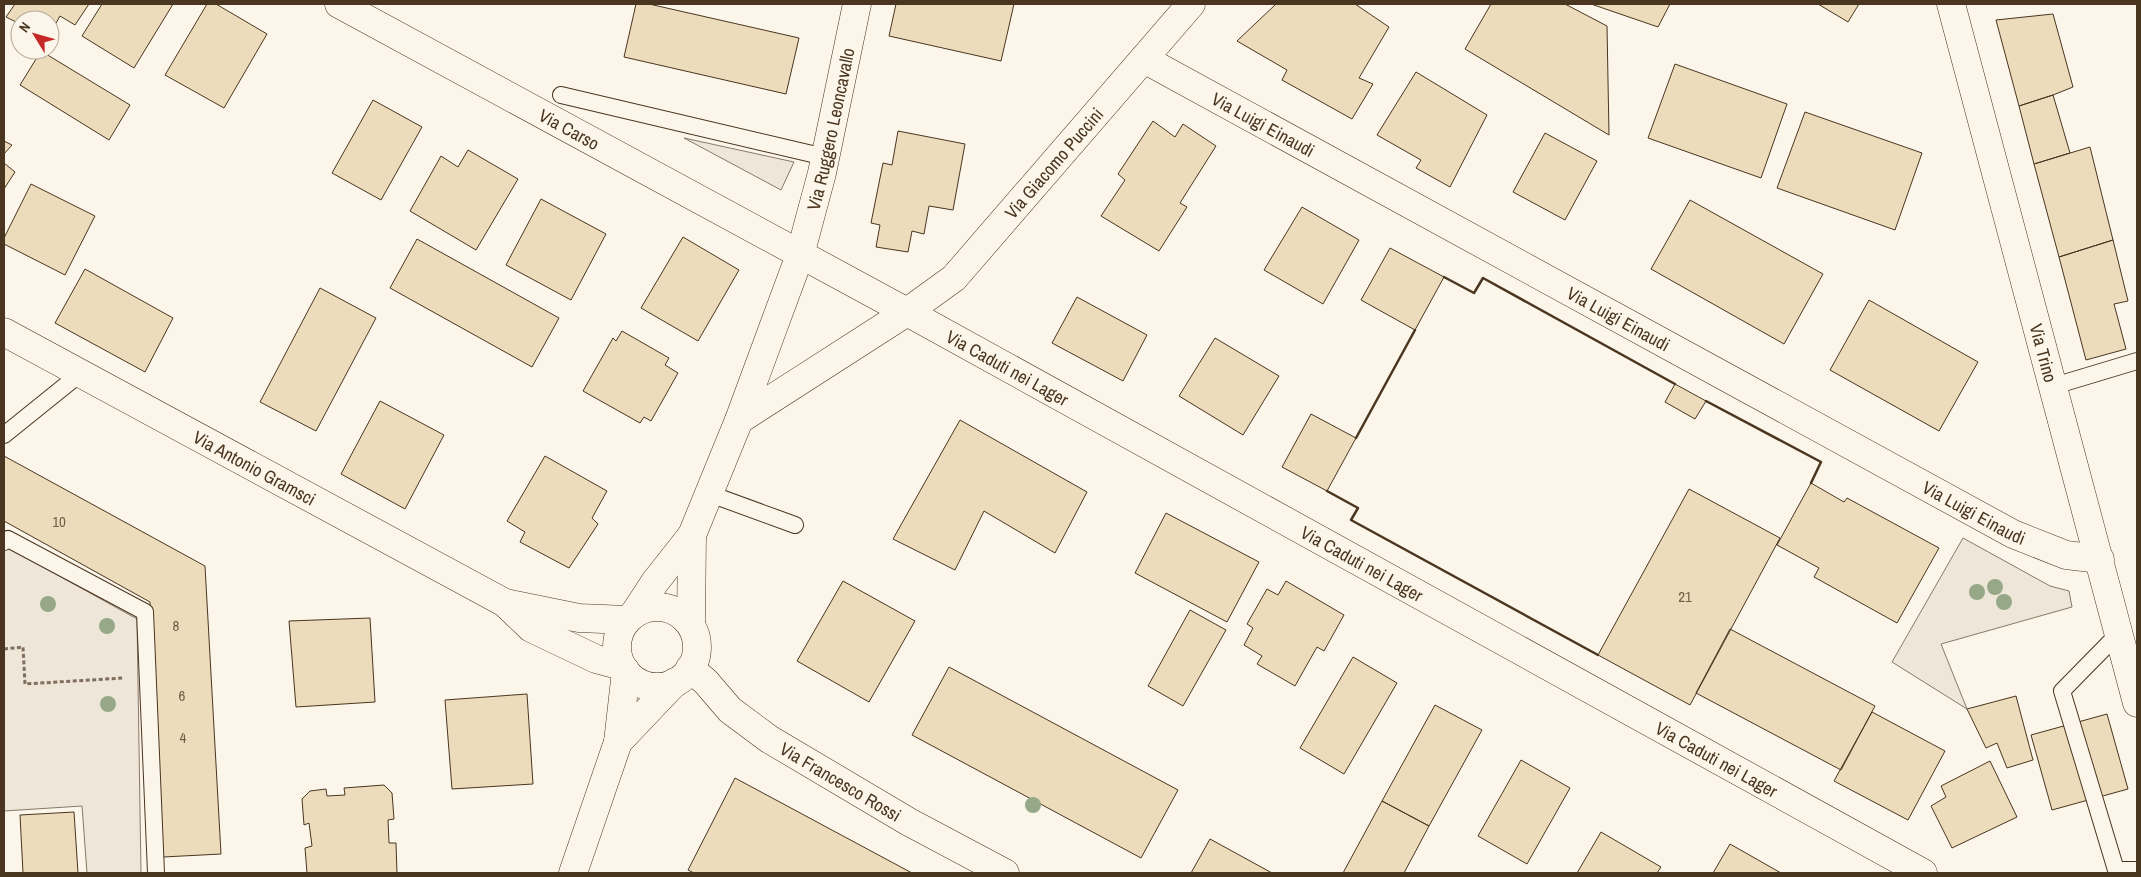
<svg xmlns="http://www.w3.org/2000/svg" width="2141" height="877" font-family="'Archivo Narrow',sans-serif">
  <style>
    .green { fill: #ede6d9; stroke: #887966 }
    .building { fill: #ecdcbc; stroke: #4a3520 }
    .lines { fill: none; stroke-linecap: round; stroke-linejoin: round }
    .service-casing { stroke: #4a3520; stroke-width: 18 }
    .minor-casing { stroke: #4a3520; stroke-width: 29 }
    .secondary-casing { stroke: #4a3520; stroke-width: 29 }
    .path { stroke: #7f6f5c; stroke-width: 3; stroke-dasharray: 4 2.5; stroke-linecap: butt }
    .service { stroke: #fbf6e9; stroke-width: 16 }
    .minor { stroke: #fbf6e9; stroke-width: 28 }
    .secondary { stroke: #fbf6e9; stroke-width: 28 }
    .wall { stroke: #4a3520; stroke-width: 2.5 }
    .tree { fill: #96a887 }
    .labels { text-anchor: middle; dominant-baseline: central; stroke-width: 4; stroke-linejoin: round; paint-order: stroke }
    .number-label { font-size: 15px; fill: #725f47 }
    .street-label { font-size: 18px; fill: #4a3520; stroke: #fbf6e9 }
  </style>
  <rect width="100%" height="100%" fill="#fbf6e9"/>
  <!-- green -->
  <path class="green" d="M684,138l110,24 -13,28z
    M1963,538l87,48 19,5 3,16 -131,37 26,65 -75,-47z
    M7,547l130,72 4,254h-54l-5,-67 -78,5v-261z"/>
  <!-- building -->
  <path class="building" d="M15,4h74l-14,21 -15,-9 -10,18v-14h-30v4l-14,-7z
    M102,4h71l-39,64 -52,-32z
    M207,4h9l51,30 -43,74 -59,-33z
    M636,4h13l150,34 -13,56 -162,-37z
    M896,4h118l-13,57 -112,-25z
    M1276,4h79l34,23 -30,51 14,6 -21,35 -70,-39 5,-10 -50,-29z
    M1491,4h74l42,22 2,109 -144,-86z
    M1591,4h79l-12,23z
    M1818,4h41l-11,18z
    M2053,14l20,73 -20,8 -34,11 -23,-86z
    M41,51l89,54 -21,35 -89,-55z
    M1675,64l112,40 -26,74 -113,-40z
    M1416,72l71,43 -37,72 -34,-19 5,-8 -44,-25z
    M2053,95l17,58 -36,11 -15,-58z
    M373,100l49,27 -41,73 -49,-27z
    M1805,112l117,41 -27,77 -118,-42z
    M1153,121l22,16 8,-13 33,22 -36,57 7,4 -28,44 -58,-35 24,-36 -7,-6z
    M898,131l67,13 -12,66 -24,-4 -5,28 -12,-3 -4,21 -32,-5 4,-22 -9,-2 12,-60 9,2z
    M1545,133l52,28 -32,59 -52,-28z
    M4,141l8,4 -8,9z
    M2090,147l23,93 -54,17 -25,-93z
    M468,150l50,29 -42,71 -66,-39 31,-55 17,11z
    M4,163l11,9 -11,17z
    M31,184l64,32 -30,59 -61,-31v-6z
    M541,199l65,35 -35,66 -65,-35z
    M1690,200l133,74 -39,70 -133,-75z
    M1302,207l57,33 -36,64 -59,-34z
    M683,237l56,33 -41,71 -57,-33z
    M417,239l142,79 -27,49 -142,-79z
    M2113,240l15,61 -14,3 12,45 -40,11 -27,-103z
    M1390,248l54,29 -29,53 -54,-30z
    M85,269l88,49 -28,54 -90,-49z
    M320,288l56,30 -60,113 -56,-29z
    M1077,297l70,38 -24,46 -71,-38z
    M1869,300l109,62 -39,69 -109,-61z
    M622,331l47,27 -4,7 13,8 -27,48 -7,-4 -4,6 -57,-32 30,-53 3,3z
    M1215,338l64,38 -36,59 -64,-39z
    M1675,384l31,17 -11,18 -30,-17z
    M380,401l64,34 -39,74 -64,-35z
    M1311,414l45,24 -29,53 -45,-24z
    M960,420l127,72 -32,61 -71,-42 -29,59 -62,-31z
    M4,456l201,110 16,288 -58,3 -13,-255 -146,-81z
    M545,456l62,35 -15,27 6,6 -29,44 -49,-26 5,-10 -18,-11z
    M1811,483l33,19 3,-4 92,50 -42,75 -83,-46 5,-9 -42,-23z
    M1689,489l91,49 -90,167 -92,-50z
    M1166,513l93,49 -32,60 -92,-49z
    M843,581l72,40 -46,81 -72,-41z
    M1286,581l58,34 -20,36 -7,-4 -22,39 -38,-22 5,-8 -18,-11 9,-17 -6,-4 20,-35 11,6z
    M1190,610l36,20 -43,76 -35,-20z
    M370,618l5,84 -79,5 -7,-86z
    M1730,629l145,77 -34,64 -145,-77z
    M1353,657l44,26 -53,91 -44,-26z
    M949,667l229,123 -37,68 -229,-123z
    M527,694l6,90 -81,5 -7,-89z
    M2016,696l17,64 -26,8 -10,-25 -11,5 -19,-39z
    M1435,705l47,25 -53,96 -47,-25z
    M1872,712l73,39 -37,69 -74,-39z
    M2107,714l21,75 -76,21 -21,-75z
    M1521,760l49,28 -43,76 -49,-28z
    M1990,761l27,56 -65,31 -21,-42 15,-9 -5,-11z
    M735,778l177,95h-218l-6,-3z
    M384,785l8,8 2,26 -6,1 1,23h7l1,30h-90l-2,-25 7,-2 -3,-23 -5,2 -2,-26 8,-8 16,-2 1,7 18,-1 -1,-7z
    M1382,801l47,25 -25,47h-61z
    M74,812l4,61h-55l-3,-58z
    M1601,832l60,35 -4,6h-80z
    M1210,839l62,34h-81z
    M1730,844l51,29h-68z"/>
  <g class="lines">
    <defs>
      <path id="service" d="M561,95l264,62
        M2054,386l83,-25
        M4,435l77,-62
        M710,494l85,31
        M4,542l4,-3 137,73 11,261
        M2119,633l-57,58 54,179h21"/>
      <g id="minor">
        <path id="s1" d="M339,4l568,308 1016,561"/>
        <path id="s2" d="M1144,59l869,475 53,21 34,4"/>
        <path id="s3" d="M4,332l501,271 26,25 65,31 26,7"/>
        <path id="s4" d="M739,420l168,-108 47,-34 237,-274"/>
        <path d="M505,603l74,15 48,2"/>
        <circle cx="657" cy="647" r="40"/>
        <path id="s5" d="M634,614l21,-32 37,-47 47,-115 61,-165 22,-82 35,-169"/>
        <path d="M691,625l1,-90"/>
        <path id="s6" d="M690,668l16,14 24,28 39,29 140,83 96,51"/>
        <path d="M618,742l57,-60"/>
        <path d="M573,873l45,-131 8,-71"/>
      </g>
      <g id="secondary">
        <path id="s7" d="M1951,4l186,699"/>
      </g>
    </defs>
    <!-- service casing -->
    <use href="#service" class="service-casing"/>
    <!-- minor casing -->
    <use href="#minor" class="minor-casing"/>
    <!-- secondary casing -->
    <use href="#secondary" class="secondary-casing"/>
    <!-- path -->
    <path class="path" d="M4,649l19,-2 2,37 98,-6"/>
    <!-- service -->
    <use href="#service" class="service"/>
    <!-- minor -->
    <use href="#minor" class="minor"/>
    <!-- secondary -->
    <use href="#secondary" class="secondary"/>
    <!-- wall -->
    <path class="wall" d="M1444,277l30,16 9,-15 192,106
      M1706,401l115,61 -10,21
      M1356,438l59,-108
      M1327,491l31,17 -7,12 247,135"/>
  </g>
  <!-- trees -->
  <g class="tree">
    <circle cx="1995" cy="587" r="8"/>
    <circle cx="1977" cy="592" r="8"/>
    <circle cx="2004" cy="602" r="8"/>
    <circle cx="48" cy="604" r="8"/>
    <circle cx="107" cy="626" r="8"/>
    <circle cx="108" cy="704" r="8"/>
    <circle cx="1033" cy="805" r="8"/>
  </g>
  <g class="labels">
    <!-- number labels -->
    <g class="number-label">
      <text x="59" y="521">10</text>
      <text x="1685" y="596">21</text>
      <text x="176" y="625">8</text>
      <text x="182" y="695">6</text>
      <text x="183" y="737">4</text>
    </g>
    <!-- street labels -->
    <g class="street-label">
      <text stroke="none"><textPath href="#s2" startOffset="136">Via Luigi Einaudi</textPath></text>
      <text stroke="none"><textPath href="#s1" startOffset="262">Via Carso</textPath></text>
      <text stroke="none"><textPath href="#s5" startOffset="528">Via Ruggero Leoncavallo</textPath></text>
      <text stroke="none"><textPath href="#s4" startOffset="410">Via Giacomo Puccini</textPath></text>
      <text stroke="none"><textPath href="#s2" startOffset="541">Via Luigi Einaudi</textPath></text>
      <text stroke="none"><textPath href="#s7" startOffset="361">Via Trino</textPath></text>
      <text stroke="none"><textPath href="#s1" startOffset="761">Via Caduti nei Lager</textPath></text>
      <text stroke="none"><textPath href="#s3" startOffset="285">Via Antonio Gramsci</textPath></text>
      <text stroke="none"><textPath href="#s2" startOffset="946">Via Luigi Einaudi</textPath></text>
      <text stroke="none"><textPath href="#s1" startOffset="1166">Via Caduti nei Lager</textPath></text>
      <text stroke="none"><textPath href="#s1" startOffset="1571">Via Caduti nei Lager</textPath></text>
      <text stroke="none"><textPath href="#s6" startOffset="190">Via Francesco Rossi</textPath></text>
    </g>
  </g>
  <!-- border -->
  <rect width="2141" height="877" fill="none" stroke="#4a3520" stroke-width="10"/>
  <!-- north arrow -->
  <g transform="translate(35 35) rotate(307)"><circle r="24" fill="#fbf6e9" stroke="#b4a999"/>
  <path d="M0-4L9 19L0 12L-9 19Z" fill="#c62828"/>
  <text y="-8" font-size="14" font-weight="bold" text-anchor="middle" fill="#4a3520">N</text>
  </g>
</svg>
